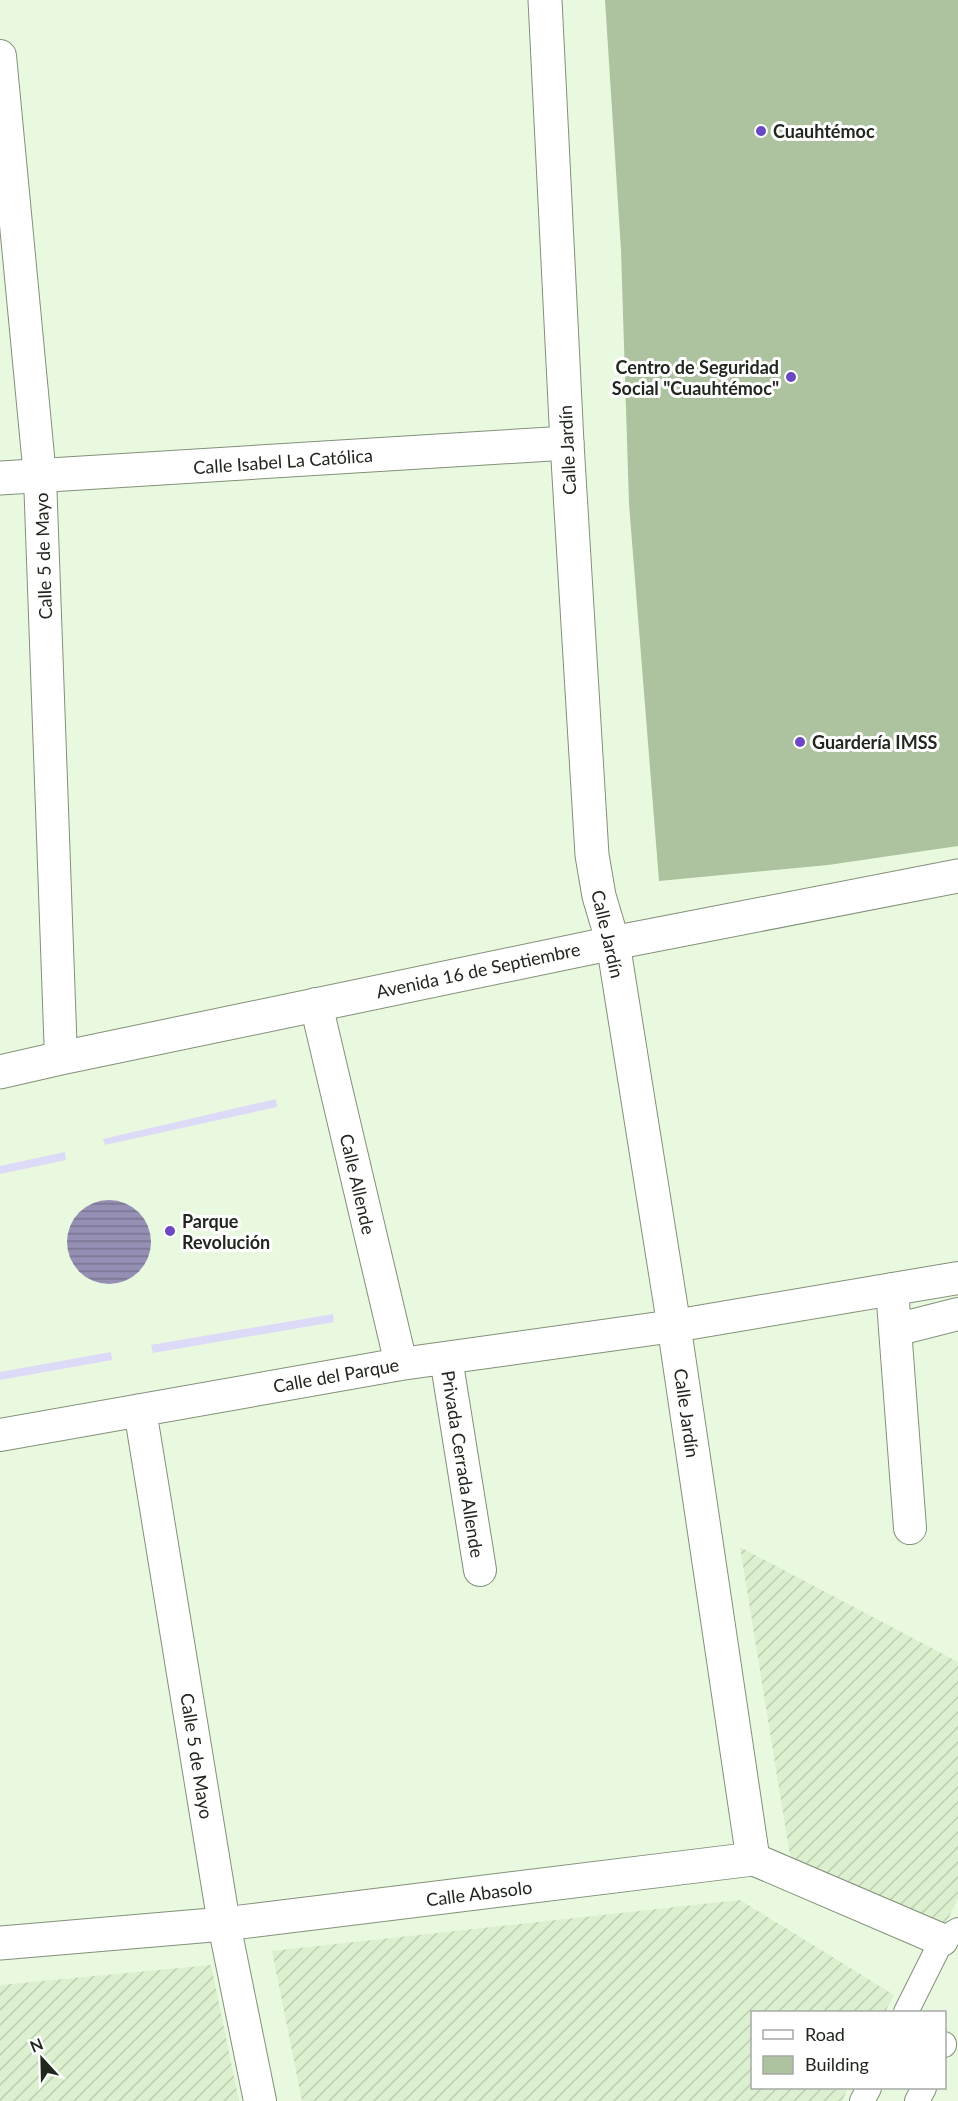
<svg xmlns="http://www.w3.org/2000/svg" width="958" height="2101" font-family="Lato,sans-serif">
  <style>
    .industrial { fill: url(#industrial-furrows) }
    .green { fill: #dddaf7 }
    .water { fill: url(#water-rules) }
    .building { fill: #adc29f }
    .lines { fill: none; stroke-linecap: round; stroke-linejoin: round }
    .pedestrian-casing { stroke: #829079; stroke-width: 26 }
    .minor-casing { stroke: #829079; stroke-width: 34 }
    .tertiary-casing { stroke: #829079; stroke-width: 35 }
    .secondary-casing { stroke: #829079; stroke-width: 35 }
    .pedestrian { stroke: #fff; stroke-width: 24 }
    .minor { stroke: #fff; stroke-width: 32 }
    .tertiary { stroke: #fff; stroke-width: 33 }
    .secondary { stroke: #fff; stroke-width: 33 }
    .poi-dot { fill: #6948c1; stroke: #fff; stroke-width: 2 }
    .labels { text-anchor: middle; dominant-baseline: central; stroke-width: 6; stroke-linejoin: round; paint-order: stroke }
    .poi-label { font-size: 18px; font-weight: bold; fill: #21271d; stroke: #fff; text-anchor: start }
    .street-label { font-size: 18px; fill: #21271d; stroke: #fff }
  </style>
  <defs>
    <pattern id="industrial-furrows" width="10" height="10" patternUnits="userSpaceOnUse" patternTransform="scale(1.5)"><rect width="10" height="10" fill="#dcefcf"/><path d="M-1 1l2-2M0 10L10 0M9 11l2-2" fill="none" stroke="#bccdb1"/></pattern>
    <pattern id="water-rules" width="6" height="5" patternUnits="userSpaceOnUse" patternTransform="scale(1.5)"><rect width="6" height="5" fill="#948fb3"/><path d="M0 2.5h6" fill="none" stroke="#787591"/></pattern>
  </defs>
  <rect width="100%" height="100%" fill="#e9f9df"/>
  <!-- industrial -->
  <path class="industrial" d="M740,1547l218,115v236l-14,30 -154,-72z
    M740,1900l154,95 -9,17h-133v76h96l-6,13h-540l-30,-150z
    M211,1965l28,136h-239v-116z"/>
  <!-- green -->
  <path class="green" d="M276,1099l1,8 -172,38 -2,-6z
    M65,1152l1,8 -66,14v-8z
    M333,1314l1,8 -181,31 -2,-8z
    M111,1352l1,8 -112,20v-8z"/>
  <!-- water -->
  <path class="water" d="M67 1242a42 42 0 1 1 84 0a42 42 0 1 1-84 0Z"/>
  <!-- building -->
  <path class="building" d="M605,0h353v846l-130,19 -169,16 -30,-377 -8,-254z"/>
  <g class="lines">
    <defs>
      <path id="pedestrian" d="M906,2012l36,-72 16,-10
        M944,2044v1
        M862,2101l7,-13
        M917,2101l7,-13"/>
      <path id="minor" d="M0,56l40,421 21,581
        M316,1004l85,360
        M892,1289l18,239
        M895,1330l63,-16
        M446,1358l34,212
        M140,1410l84,514 36,177
        M0,1435l401,-71 273,-38 284,-48
        M753,1859l189,81"/>
      <path id="tertiary" d="M0,478l567,-35
        M0,1943l224,-19 529,-65 -79,-533 -61,-383"/>
      <path id="secondary" d="M545,0l22,443 25,412 7,41 14,47
        M0,1072l61,-14 552,-115 345,-67"/>
    </defs>
    <!-- pedestrian casing -->
    <use href="#pedestrian" class="pedestrian-casing"/>
    <!-- minor casing -->
    <use href="#minor" class="minor-casing"/>
    <!-- tertiary casing -->
    <use href="#tertiary" class="tertiary-casing"/>
    <!-- secondary casing -->
    <use href="#secondary" class="secondary-casing"/>
    <!-- pedestrian -->
    <use href="#pedestrian" class="pedestrian"/>
    <!-- minor -->
    <use href="#minor" class="minor"/>
    <!-- tertiary -->
    <use href="#tertiary" class="tertiary"/>
    <!-- secondary -->
    <use href="#secondary" class="secondary"/>
  </g>
  <!-- markers -->
  <g class="poi-dot">
    <circle cx="761" cy="131" r="6"/>
    <circle cx="791" cy="377" r="6"/>
    <circle cx="800" cy="742" r="6"/>
    <circle cx="170" cy="1231" r="6"/>
  </g>
  <g class="labels">
    <!-- poi labels -->
    <g class="poi-label">
      <text x="773" y="131">Cuauhtémoc</text>
      <text x="779" y="367" text-anchor="end">Centro de Seguridad<tspan x="779" dy="21">Social "Cuauhtémoc"</tspan></text>
      <text x="812" y="742">Guardería IMSS</text>
      <text x="182" y="1221">Parque<tspan x="182" dy="21">Revolución</tspan></text>
    </g>
    <!-- street labels -->
    <g class="street-label">
      <text transform="translate(567 450) rotate(-93)">Calle Jardín</text>
      <text transform="translate(283 461) rotate(-4)">Calle Isabel La Católica</text>
      <text transform="translate(43 556) rotate(-92)">Calle 5 de Mayo</text>
      <text transform="translate(608 934) rotate(77)">Calle Jardín</text>
      <text transform="translate(478 970) rotate(-12)">Avenida 16 de Septiembre</text>
      <text transform="translate(358 1184) rotate(77)">Calle Allende</text>
      <text transform="translate(336 1375) rotate(-10)">Calle del Parque</text>
      <text transform="translate(687 1413) rotate(82)">Calle Jardín</text>
      <text transform="translate(463 1464) rotate(81)">Privada Cerrada Allende</text>
      <text transform="translate(197 1756) rotate(81)">Calle 5 de Mayo</text>
      <text transform="translate(479 1893) rotate(-7)">Calle Abasolo</text>
    </g>
  </g>
  <!-- legend -->
  <rect x="751" y="2011" width="195" height="78" fill="#ffffff" stroke="#a6a9a5" stroke-width="1.5"/>
  <rect x="763" y="2030" width="30" height="9" fill="#ffffff" stroke="#a6a9a5" stroke-width="1.5"/>
  <text x="805" y="2041" font-size="18" fill="#21271d">Road</text>
  <rect x="763" y="2056" width="30" height="18" fill="#adc29f" stroke="#a6a9a5" stroke-width="1.5"/>
  <text x="805" y="2071" font-size="18" fill="#21271d">Building</text>
  <!-- north arrow -->
  <g transform="translate(42 2059) rotate(338)" stroke="#ffffff" stroke-width="4.5" paint-order="stroke">
  <path d="M0-4.5L10 22L0 15L-10 22Z" fill="#21271d"/>
  <text y="-9" font-size="16" font-weight="bold" text-anchor="middle" fill="#21271d">N</text>
  </g>
</svg>
